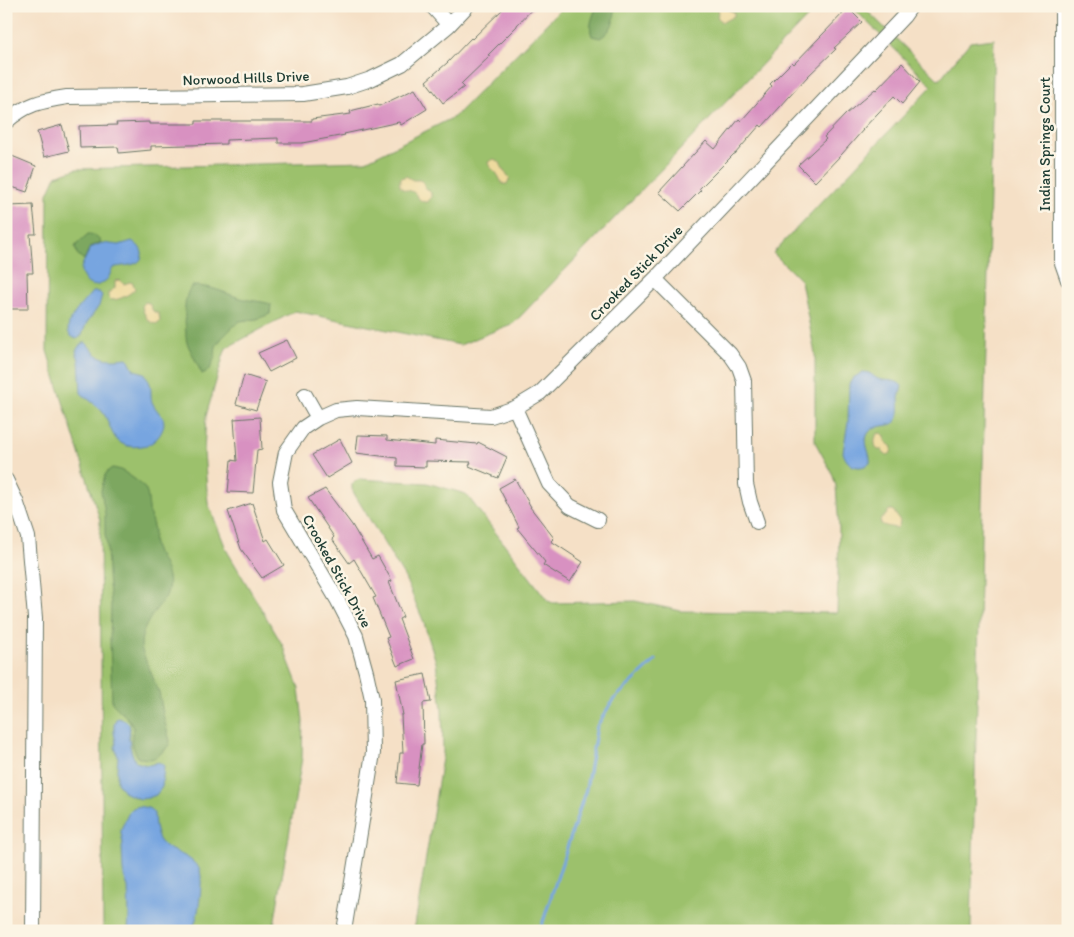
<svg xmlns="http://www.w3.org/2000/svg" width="1074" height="937" font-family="Itim,sans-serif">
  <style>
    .green { fill: #9cc16c; stroke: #5e7f50 }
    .forest { fill: #7da760; stroke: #4e724a }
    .sand { fill: #eeda9e; stroke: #868c69 }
    .water { fill: #77a5e0; stroke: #4b718a }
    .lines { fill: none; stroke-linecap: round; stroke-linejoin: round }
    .stream { stroke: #77a5e0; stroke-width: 3 }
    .building { fill: #d891c1 }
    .minor-casing { stroke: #6a7667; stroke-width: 16 }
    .minor { stroke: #fff; stroke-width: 14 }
    .labels { text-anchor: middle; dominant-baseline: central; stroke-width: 5; stroke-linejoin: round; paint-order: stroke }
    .street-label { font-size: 15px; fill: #1f3d34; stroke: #fcf5e5 }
  </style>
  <rect width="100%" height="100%" fill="#fcf5e5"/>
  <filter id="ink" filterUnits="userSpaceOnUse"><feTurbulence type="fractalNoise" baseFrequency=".02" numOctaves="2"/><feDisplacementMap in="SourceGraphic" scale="10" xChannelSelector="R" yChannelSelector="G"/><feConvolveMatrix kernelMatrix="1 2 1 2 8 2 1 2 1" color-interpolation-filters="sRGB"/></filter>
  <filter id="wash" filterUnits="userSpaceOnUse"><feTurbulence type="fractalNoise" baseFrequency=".0096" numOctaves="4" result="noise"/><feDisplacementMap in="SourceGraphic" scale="20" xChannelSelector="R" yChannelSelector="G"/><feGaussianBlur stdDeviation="1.12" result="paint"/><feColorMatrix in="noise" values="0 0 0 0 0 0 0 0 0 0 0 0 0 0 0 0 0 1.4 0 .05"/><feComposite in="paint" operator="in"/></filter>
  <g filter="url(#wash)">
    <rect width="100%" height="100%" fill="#f5e0c6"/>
    <!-- green -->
    <path class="green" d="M564,6h254l-304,317 -54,22 -165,-34 -69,37 -3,9 -17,59 -2,36 4,51 19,48 55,93 17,44 4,33 -1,37 -29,173h-170l-3,-411 -53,-169 1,-157 8,-18 20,-7 290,-8 88,-44z
      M851,6h11l77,74 31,-38 24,-3 -23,892h-557l29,-179 -1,-43 -6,-47 -13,-42 -18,-42 -50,-83 -3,-6v-5l7,-5 68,4 39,11 82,107 5,2 82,-2 46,10 156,2 2,-84 -3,-43 -4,-13 -17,-31v-88l-14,-73 -28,-28 159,-167z"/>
    <!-- forest -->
    <path class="forest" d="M597,6h17c3,13 -3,26 -14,32l-8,-2c-4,-10 1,-20 5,-30z
      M88,234c6,0 11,4 13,8l-11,5 -6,13 -7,-6 -2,-7 3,-4z
      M192,286c20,0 30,6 48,12 10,3 21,3 31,6l-1,10 -13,5 -17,2 -4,3 -14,14 -6,8 -1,10 -4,11 -3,4 -6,3 -15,-31 -1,-6c0,-15 -5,-39 6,-51z
      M112,468c9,1 14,5 21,10 19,13 13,17 17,37 1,5 3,10 4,15 0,5 -1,10 0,15 1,5 3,7 5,11 8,14 13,25 7,40 -11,15 -29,36 -24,55l17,41 5,27 6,22 -1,4 -4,5 -10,8 -5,1 -12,-1 -7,-16 2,-14 -3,-7 -18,-18 -2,-63 1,-36 -3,-29 -1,-30 -2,-11v-21l-4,-22 4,-16 3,-4z"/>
    <!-- sand -->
    <path class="sand" d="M716,6h10l1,3 7,3v4l-11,6 -3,-1 -3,-5 2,-5z
      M494,159l6,3 3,8 7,8 -3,6h-4c-3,-3 -3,-6 -6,-10 -3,-5 -8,-5 -9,-12z
      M406,176l7,4h7l4,3 1,4 6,6v4l-3,5c-11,1 -9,-8 -17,-11 -4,-1 -9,-1 -11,-5 -1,-2 0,-6 1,-8z
      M118,280l3,1 3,3 6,-2 3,1 2,6c-6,6 -15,11 -24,11l-3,-3v-4l7,-5v-7z
      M145,302l4,1 4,8 6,3 1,7 -2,3c-10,0 -14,-9 -16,-18z
      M882,433l3,3v5l7,6 -1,6 -3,2 -4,-1 -2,-4h-4c-4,-4 -4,-11 -1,-16z
      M889,510h4l7,11 -1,5 -2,2c-2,0 -14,-2 -16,-4l-1,-4 6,-5z"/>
    <!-- water -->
    <path class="water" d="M132,241c5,3 9,7 10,12 1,15 -19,11 -29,15 -3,4 -3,10 -8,13 -9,7 -17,6 -22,-4 -2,-3 -2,-4 -2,-8 0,-3 7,-15 9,-21l12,-5 17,2z
      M92,292h7l3,3 -3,11 -13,18 -4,11 -5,4c-24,-7 7,-37 15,-47z
      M85,342c4,3 7,9 11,12 9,7 20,5 31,4l2,2 5,10 11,3c1,4 4,7 5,11 2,6 0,12 2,18 3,7 8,11 11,16 4,11 -7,24 -16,27 -8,2 -19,3 -26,-2 -10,-6 -11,-20 -17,-29 -5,-8 -16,-14 -23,-21l-2,-33 -3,-9 3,-5z
      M863,372c8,0 9,4 15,7 9,3 17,-1 24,7 -1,4 -2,8 -3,12 0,8 2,15 -3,23 -5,8 -28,0 -30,19 0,8 5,15 4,23 -12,9 -24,2 -27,-11l5,-30 1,-38 4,-6z
      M118,718c14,4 12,7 11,19 0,8 3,18 7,25 4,1 8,3 13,3 8,-1 8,-6 15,1l-2,21 -6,8 -8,3 -8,1 -15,-6 -8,-11v-13l1,-12 -3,-10 1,-4 -2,-10v-8l2,-6z
      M139,806c7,2 12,1 15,8 1,11 1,25 11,32 8,6 19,8 27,15 3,3 6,5 8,9 2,8 1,19 0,27 -1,11 -3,24 -9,34h-63l1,-15 -1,-28 -5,-17 -1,-24 1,-4 -2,-10v-4l8,-17 4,-4z"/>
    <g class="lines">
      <!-- stream -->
      <path class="stream" d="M540,931l46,-142 11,-63 16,-26 43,-40"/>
    </g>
    <g id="blocks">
      <!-- building -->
      <path class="building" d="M506,6h29l-18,19v1l-29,29 2,1 -29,28 3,3 -21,16 -17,-22 21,-18 24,-25 1,1z
        M848,8l14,14 -28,26 2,1 -29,28 -45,50 -2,-2 -25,29h-1l-35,35 2,1 -21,21 -21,-19 47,-51 9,8 24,-30 2,2 31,-35 -2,-2 22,-22 2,2z
        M902,63l18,19 -18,22 -8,-8 -32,34h1l-21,24 -27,28 -17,-17 28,-26 -2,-2 22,-23 29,-25 1,1z
        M415,89l12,20 -26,16 -2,-3 -55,12 1,1 -43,8h-24v-5l-52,2v4l-75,2v4l-32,3 -1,-6 -38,1 -1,-22 38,-1 -1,-2 33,-1v2h47v-3h116v-2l39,-5 -1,-3 28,-7 1,2z
        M62,125l7,26 -25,6 -7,-25z
        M12,156l24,10 -9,26 -21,-7v-9z
        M33,205l3,29h-6l3,39h-6l1,36h-22v-67h4l-1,-36z
        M287,340l9,18 -27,14 -11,-19z
        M244,375l22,7 -10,28 -20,-6z
        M260,417l2,32 -5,1 -4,43 -25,-1 3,-32 6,1 -3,-42z
        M358,435l29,1v4l48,5v-5l42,4 1,-2 29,15 -9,21 -29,-12 2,-4 -45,-1v6l-29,-1v-8l-41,-5z
        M340,439l12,24 -25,15 -15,-23z
        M515,479l16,28h-1l24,31 -3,3 32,21 -13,20 -27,-17 2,-3 -28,-34 2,-1 -20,-39z
        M325,489l27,36 20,34 6,-3 14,25 -3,1 14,35 -4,2 15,40 -17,7 -11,-28 3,-1 -16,-39 3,-1 -22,-38 -5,4 -17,-24 2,-2 -26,-39z
        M252,503l13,38 3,-2 16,26 -22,13 -21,-29 -13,-38z
        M425,674l6,28 -8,1 1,41h-2l-5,41 -20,-2 3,-30h3l-2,-38h2l-7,-35z"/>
    </g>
  </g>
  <g filter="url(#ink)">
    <use href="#blocks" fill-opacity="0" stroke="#6a7667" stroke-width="1"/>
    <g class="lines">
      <defs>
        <path id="minor" d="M432,6l17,19
          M1062,6v257l6,17
          M6,122c20,-18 35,-21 61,-25l236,-3 44,-7 24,-8 31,-15 47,-39 18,-19
          M655,279l75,75 9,13 5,14 2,103 4,18 7,20
          M305,395l13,23
          M515,408l34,76 21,22 28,14
          M6,480l10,21 12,36 7,81 -2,313
          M344,931l29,-178 -1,-54 -6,-27 -10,-36 -18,-35 -54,-91 -4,-28 6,-30 17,-24 15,-10 18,-8 21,-2 134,8 24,-8 25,-15 115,-114 249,-263 7,-10"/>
      </defs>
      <!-- minor casing -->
      <use href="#minor" class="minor-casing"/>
      <!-- minor -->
      <use href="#minor" class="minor"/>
    </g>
  </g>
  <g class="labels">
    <!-- street labels -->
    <g class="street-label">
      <text transform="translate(246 78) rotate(-2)">Norwood Hills Drive</text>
      <text transform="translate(1045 144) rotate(-90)">Indian Springs Court</text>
      <text transform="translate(636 273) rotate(-46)">Crooked Stick Drive</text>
      <text transform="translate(337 571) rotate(61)">Crooked Stick Drive</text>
    </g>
  </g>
  <!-- margin -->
  <rect width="1074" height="937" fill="none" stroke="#fcf5e5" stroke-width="25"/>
</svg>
